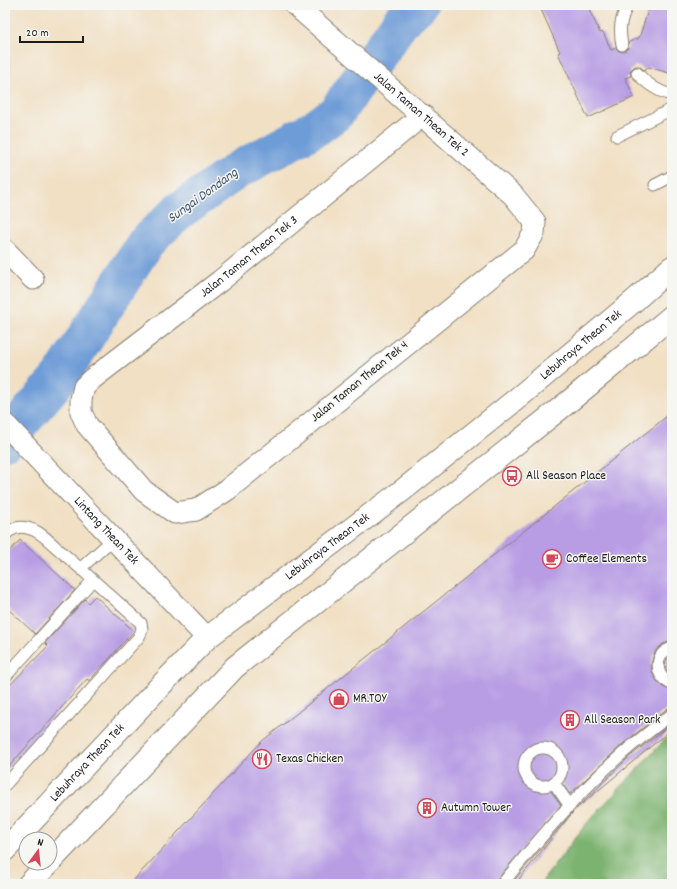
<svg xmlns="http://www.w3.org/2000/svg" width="677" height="889" font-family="Dekko,sans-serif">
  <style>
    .forest { fill: #7db370; stroke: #4c6846 }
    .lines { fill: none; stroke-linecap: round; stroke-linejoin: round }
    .river { stroke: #6e9cd7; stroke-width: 38 }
    .building { fill: #b89de4 }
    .service-casing { stroke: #867e70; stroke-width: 13 }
    .minor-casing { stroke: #867e70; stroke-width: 23 }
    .primary-casing { stroke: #867e70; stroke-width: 24 }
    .service { stroke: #fff; stroke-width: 11 }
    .minor { stroke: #fff; stroke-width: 21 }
    .primary { stroke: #fff; stroke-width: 22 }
    .labels { text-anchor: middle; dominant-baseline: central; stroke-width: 3; stroke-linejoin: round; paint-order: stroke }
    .street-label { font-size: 13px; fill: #1c1c1c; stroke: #f6f6f2 }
    .poi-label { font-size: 13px; fill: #1c1c1c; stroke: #f6f6f2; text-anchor: start }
    .water-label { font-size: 14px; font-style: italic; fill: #415670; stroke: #f6f6f2 }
  </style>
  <rect width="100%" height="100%" fill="#f6f6f2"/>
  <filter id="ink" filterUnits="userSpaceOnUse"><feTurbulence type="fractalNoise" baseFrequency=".025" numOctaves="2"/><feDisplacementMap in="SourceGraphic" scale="8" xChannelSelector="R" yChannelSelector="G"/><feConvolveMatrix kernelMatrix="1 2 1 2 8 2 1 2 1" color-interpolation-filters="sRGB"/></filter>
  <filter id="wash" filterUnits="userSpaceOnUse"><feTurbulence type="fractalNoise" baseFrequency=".012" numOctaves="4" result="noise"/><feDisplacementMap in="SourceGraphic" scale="16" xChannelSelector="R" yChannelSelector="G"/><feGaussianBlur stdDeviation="0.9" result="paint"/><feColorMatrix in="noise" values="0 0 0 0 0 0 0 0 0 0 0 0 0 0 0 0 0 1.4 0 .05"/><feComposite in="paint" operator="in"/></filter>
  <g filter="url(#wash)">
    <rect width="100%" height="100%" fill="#f1e0c4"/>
    <!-- forest -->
    <path class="forest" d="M672,732v152h-132l46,-60z"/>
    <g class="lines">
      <!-- river -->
      <path class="river" d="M5,441l56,-65 85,-134 33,-31 59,-41 79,-43 19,-14 66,-93 17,-15"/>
    </g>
    <g id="blocks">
      <!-- building -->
      <path class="building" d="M539,5h48l13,28 3,-1 8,18 5,-2 3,3 4,1 5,-4 1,-6 10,-4 11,-33h22v69l-23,-7 -5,3 -5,-4h-4l-5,5 1,5 -6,2 9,19 -46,21 -30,-65 2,-1z
        M672,412v229l-9,3 -7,6 -3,7 -2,8 2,9 4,7 6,6 9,4v16l-4,1 -44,35 -54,51 -13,-17 -3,-1 -4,2 -3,5 1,4 13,18 -50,58 -14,17 -2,4h-365l131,-142z
        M20,540l55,50 -40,44 -30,-28v-50z
        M95,596l39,35 -45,50 -2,-2 -82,92v-81l43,-44 -3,-3 40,-44 3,4z
        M672,656v20l-5,-4 -2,-6 2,-7z
        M672,723v6l-96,80 51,-50z
        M573,812l-58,72h-4l39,-46z"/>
    </g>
  </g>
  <g filter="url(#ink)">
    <use href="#blocks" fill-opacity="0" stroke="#867e70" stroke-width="1"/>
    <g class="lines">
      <defs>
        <path id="service" d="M622,45c-3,-16 -2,-26 6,-40
          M637,73c9,10 21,19 35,22
          M617,136l55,-27
          M655,185l17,-9
          M5,535c5,-6 14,-9 22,-7 12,2 22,13 31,21 28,24 55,49 83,74l1,7 -3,7 -134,148
          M81,568l32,-29
          M672,648c-19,5 -18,30 0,36
          M5,677l88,-97
          M524 767a19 19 0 1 1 38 0a19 19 0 1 1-38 0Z
          M554,783l16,23
          M502,884c37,-45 76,-91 120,-130 16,-14 33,-27 50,-40"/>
        <g id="minor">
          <path id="s1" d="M295,5l218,190 22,27 -1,11 -10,17 -297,240 -31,20 -21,3 -31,-22 -57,-66 -6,-13v-13l3,-12 8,-8 128,-98 203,-166"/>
          <path d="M5,250l28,29"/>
          <path id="s2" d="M5,424l202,214"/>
        </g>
        <g id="primary">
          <path id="s3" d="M5,850l160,-169 42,-43 196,-148 116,-93 116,-97 37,-33"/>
          <path d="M50,862l185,-195 337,-268 100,-83"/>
          <path d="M29,884l20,-21"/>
        </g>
      </defs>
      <!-- service casing -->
      <use href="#service" class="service-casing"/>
      <!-- minor casing -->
      <use href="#minor" class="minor-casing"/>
      <!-- primary casing -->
      <use href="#primary" class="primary-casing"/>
      <!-- service -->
      <use href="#service" class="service"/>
      <!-- minor -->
      <use href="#minor" class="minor"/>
      <!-- primary -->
      <use href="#primary" class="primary"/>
    </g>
  </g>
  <!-- icons -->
  <defs>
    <symbol id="bus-ring" viewBox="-11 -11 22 22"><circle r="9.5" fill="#f6f6f2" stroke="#d1495b" stroke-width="1.5"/><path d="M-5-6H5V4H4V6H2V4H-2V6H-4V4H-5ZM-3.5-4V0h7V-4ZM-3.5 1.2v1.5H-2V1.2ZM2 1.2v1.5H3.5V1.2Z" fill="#d1495b"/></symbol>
    <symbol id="cafe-ring" viewBox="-11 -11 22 22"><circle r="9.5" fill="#f6f6f2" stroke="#d1495b" stroke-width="1.5"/><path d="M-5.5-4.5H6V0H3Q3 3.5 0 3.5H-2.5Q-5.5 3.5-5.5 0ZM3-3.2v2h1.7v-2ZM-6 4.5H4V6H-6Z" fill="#d1495b"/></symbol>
    <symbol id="shop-ring" viewBox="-11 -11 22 22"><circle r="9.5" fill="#f6f6f2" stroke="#d1495b" stroke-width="1.5"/><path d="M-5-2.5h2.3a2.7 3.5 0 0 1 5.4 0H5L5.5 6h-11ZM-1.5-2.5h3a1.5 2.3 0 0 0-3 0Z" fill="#d1495b"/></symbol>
    <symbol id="building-ring" viewBox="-11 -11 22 22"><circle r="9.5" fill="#f6f6f2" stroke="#d1495b" stroke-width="1.5"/><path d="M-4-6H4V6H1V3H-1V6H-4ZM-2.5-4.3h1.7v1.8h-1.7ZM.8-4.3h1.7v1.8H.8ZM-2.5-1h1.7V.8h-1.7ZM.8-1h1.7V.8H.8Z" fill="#d1495b"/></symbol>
    <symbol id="restaurant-ring" viewBox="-11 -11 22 22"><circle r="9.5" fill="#f6f6f2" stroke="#d1495b" stroke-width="1.5"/><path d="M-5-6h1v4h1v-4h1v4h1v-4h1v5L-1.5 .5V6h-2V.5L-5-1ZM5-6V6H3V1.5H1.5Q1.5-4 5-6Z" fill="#d1495b"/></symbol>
  </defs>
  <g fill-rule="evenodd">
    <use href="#bus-ring" x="501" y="465" width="22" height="22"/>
    <use href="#cafe-ring" x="541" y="548" width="22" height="22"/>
    <use href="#shop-ring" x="328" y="688" width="22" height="22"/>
    <use href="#building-ring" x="559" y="709" width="22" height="22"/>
    <use href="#restaurant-ring" x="251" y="748" width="22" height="22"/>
    <use href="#building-ring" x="416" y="797" width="22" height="22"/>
  </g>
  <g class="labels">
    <!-- street labels -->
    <g class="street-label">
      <text stroke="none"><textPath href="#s1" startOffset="167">Jalan Taman Thean Tek 2</textPath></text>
      <text stroke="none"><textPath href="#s1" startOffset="1170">Jalan Taman Thean Tek 3</textPath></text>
      <text stroke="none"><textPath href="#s3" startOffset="768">Lebuhraya Thean Tek</textPath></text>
      <text transform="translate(360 382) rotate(-39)">Jalan Taman Thean Tek 4</text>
      <text stroke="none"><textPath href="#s2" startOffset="147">Lintang Thean Tek</textPath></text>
      <text stroke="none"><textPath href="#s3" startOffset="444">Lebuhraya Thean Tek</textPath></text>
      <text stroke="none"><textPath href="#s3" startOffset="120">Lebuhraya Thean Tek</textPath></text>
    </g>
    <!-- poi labels -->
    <g class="poi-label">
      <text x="526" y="476">All Season Place</text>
      <text x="566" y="559">Coffee Elements</text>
      <text x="353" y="699">MR.TOY</text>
      <text x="584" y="720">All Season Park</text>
      <text x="276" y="759">Texas Chicken</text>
      <text x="441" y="808">Autumn Tower</text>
    </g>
    <!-- water labels -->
    <g class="water-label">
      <text transform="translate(203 196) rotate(-36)">Sungai Dondang</text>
    </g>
  </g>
  <!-- margin -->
  <rect width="677" height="889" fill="none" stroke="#f6f6f2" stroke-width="20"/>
  <!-- north arrow -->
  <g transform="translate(38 851) rotate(15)"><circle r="19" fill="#f6f6f2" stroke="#9f9f9c"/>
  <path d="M0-3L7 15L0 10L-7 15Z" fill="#d1495b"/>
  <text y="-6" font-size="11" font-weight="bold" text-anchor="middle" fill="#1c1c1c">N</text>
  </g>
  <!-- scale -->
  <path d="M20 36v6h63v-6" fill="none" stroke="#1c1c1c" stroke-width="2"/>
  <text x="26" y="36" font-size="12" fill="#1c1c1c" stroke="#f6f6f2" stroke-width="3" paint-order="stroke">20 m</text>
</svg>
